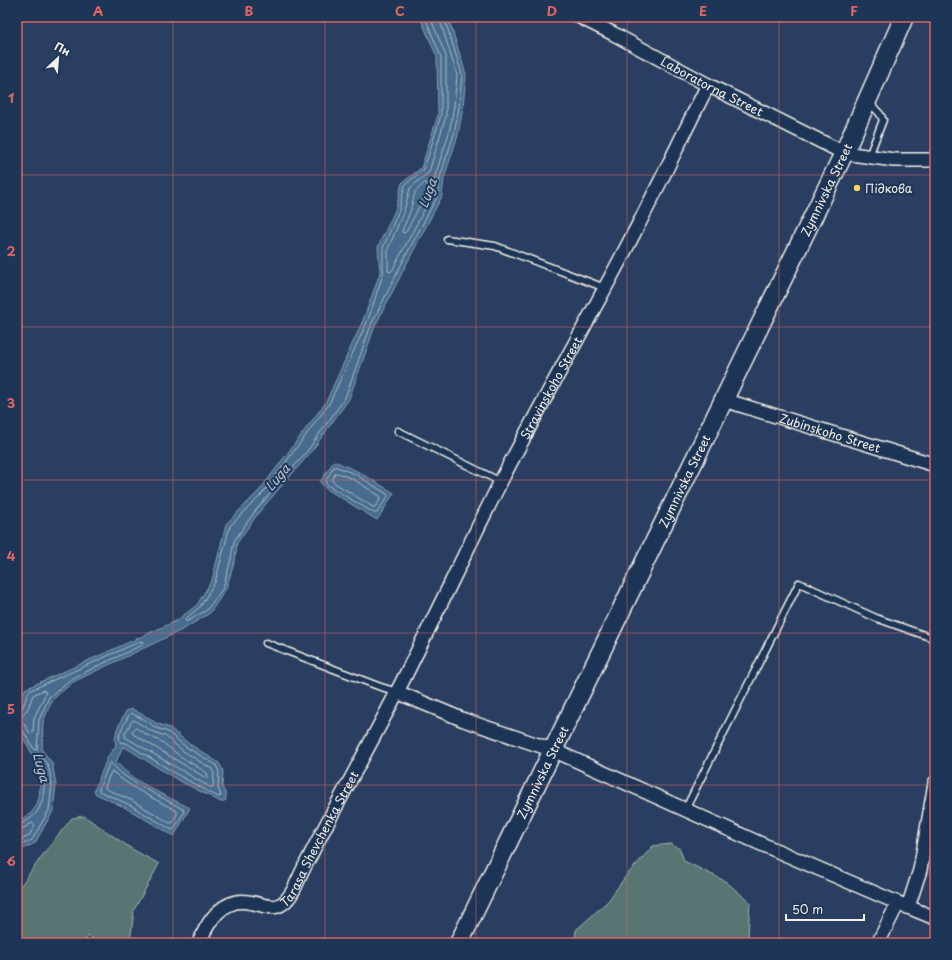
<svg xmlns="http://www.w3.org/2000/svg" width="952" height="960" font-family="'Playpen Sans',sans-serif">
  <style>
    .green { fill: #567573; stroke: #a5b3ae }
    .water { fill: #476c8f; stroke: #8ca1b3 }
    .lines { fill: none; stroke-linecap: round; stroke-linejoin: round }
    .shore { stroke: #afbcc4; stroke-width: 1 }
    .lane-casing { stroke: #f4f1e8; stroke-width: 9 }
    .street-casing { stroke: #f4f1e8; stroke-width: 16 }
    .secondary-casing { stroke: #f4f1e8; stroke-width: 21 }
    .lane { stroke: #1d3557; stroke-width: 6 }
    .street { stroke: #1d3557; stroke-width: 13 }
    .secondary { stroke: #1d3557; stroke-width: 18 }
    .grid { fill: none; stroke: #df6462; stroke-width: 1; stroke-opacity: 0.55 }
    .poi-dot { fill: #ffd166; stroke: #1d3557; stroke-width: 1.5 }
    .labels { text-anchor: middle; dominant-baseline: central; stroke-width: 4; stroke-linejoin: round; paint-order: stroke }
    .street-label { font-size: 12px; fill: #f4f1e8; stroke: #1d3557 }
    .poi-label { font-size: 12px; fill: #f4f1e8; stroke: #1d3557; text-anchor: start }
    .water-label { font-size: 13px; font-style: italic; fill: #b7c2c9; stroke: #1d3557 }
    .neatline { fill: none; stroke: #df6462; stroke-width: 1.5 }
    .grid-label { font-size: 13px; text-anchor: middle; font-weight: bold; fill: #df6462 }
  </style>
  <rect width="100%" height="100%" fill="#293e60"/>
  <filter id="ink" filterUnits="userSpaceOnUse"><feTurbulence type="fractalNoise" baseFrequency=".025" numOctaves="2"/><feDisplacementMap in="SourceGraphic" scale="8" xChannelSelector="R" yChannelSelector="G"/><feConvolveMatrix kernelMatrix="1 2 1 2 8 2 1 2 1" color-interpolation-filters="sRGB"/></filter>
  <g filter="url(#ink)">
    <!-- green -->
    <path class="green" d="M84,816l48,33 27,15 -25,46 -4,33h-28l-14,-7 -3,7h-68v-52l30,-42 25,-31z
      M671,844l9,5 4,12 41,20 25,21 -2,35 -1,6h-173l2,-13 32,-29 18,-25 27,-30z"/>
    <!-- water -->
    <path class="water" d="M420,17h28l18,57 -3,33 -5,28 -14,43 -2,18 -35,67 -32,63 -26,73 -38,53 -52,60 -22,31 -2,17 -9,29 -16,24 -26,16 -111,53 -21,18 -9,22 -1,28 10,13 4,21 -3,27 -18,32 -18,9v-30c4,-3 10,-5 13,-8 18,-17 8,-50 -2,-68 -3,-5 -10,-12 -11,-18 -2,-13 4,-28 8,-39l151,-68 21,-16 15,-25 14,-56 33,-33 67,-89 38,-84 16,-45 -2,-26 18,-39 6,-25 19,-15 17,-53 -1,-58z
      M334,461l23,10 37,22 -17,27 -52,-32 -5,-6z
      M132,709l19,10 5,4 14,5 18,15 31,20 4,8 -1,16 4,8v5l-5,2 -45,-23 -53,-33 -7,16c19,22 49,33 74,46l-16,28 -48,-28 -30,-14 -2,-3 14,-35 8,-10 -1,-7 2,-10 9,-18z"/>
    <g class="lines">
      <!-- shore -->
      <path class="shore" d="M425,17l16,40v58l-17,54 -19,16 -6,25 -16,38v26l-15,46 -39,84 -67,90 -32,32 -15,56 -15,25 -15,12 1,3 21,-12 16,-22 8,-29 3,-18 22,-31 52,-60 37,-52 26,-73 32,-64 35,-66 2,-18 14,-43 5,-27 3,-33 -18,-57
        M430,17l16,39v60l-17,56 -19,16 -6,23 -16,38v22l2,1 2,-1 41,-78 2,-17 14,-43 5,-27 3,-31 -18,-58
        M425,183l3,1 -1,8 -21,40 -3,1 -1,-2 8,-19 5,-20z
        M334,467h3l18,7 32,20 1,2 -11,17h-3l-47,-28 -1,-4z
        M336,473h2l15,6 27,17 1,2 -5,8 -3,1 -40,-25 -1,-2z
        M17,711l5,-2 7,-18 112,-50 2,1 -1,3 -71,34 -22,18 -10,23 -2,30 -3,-1 -12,-20 -5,-1
        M131,713l18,9 5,5 14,5 18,15 30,18 3,7 -1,16 3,8 -3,1 -40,-22 -52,-32 -6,-1c-3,-10 5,-18 9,-27z
        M17,716c11,-1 12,-12 16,-21l10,-5 2,1 1,2 -12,25 -1,14 -3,1 -6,-9 -7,-2
        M134,720l17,11 14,5 18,15 29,18 2,5 -1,13h-3l-9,-5 -76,-45v-4l7,-12z
        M136,728l13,8 13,6 18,14 27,17 1,4 -2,1 -73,-44 -1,-2z
        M111,763l11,11 18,12 43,23 1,3 -10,17 -2,1 -44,-26 -29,-13v-2l10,-25z
        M113,772c19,17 42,27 64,39v3l-4,8 -3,1 -39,-23 -25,-11 -1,-2 5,-13z
        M17,825c4,-1 8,-3 11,-5 20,-12 18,-42 11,-61l2,-2 7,8 4,19 -3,26 -17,30 -15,7
        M17,830l5,-1 10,-6 3,2 -6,11 -12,6"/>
      <defs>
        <path id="lane" d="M869,156l14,-36 -3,-6 -11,-12
          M447,239l48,7 110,42
          M398,431l103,51
          M266,643l112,43 19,6
          M685,810l114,-227 77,35 59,21"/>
        <g id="street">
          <path id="s1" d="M580,17l32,16 96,52 136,68 50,7h41"/>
          <path id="s2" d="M724,400l211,65"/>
          <path d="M397,692l67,28 89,30 206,93 139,60 37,15"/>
          <path d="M908,907l12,-37 15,-87"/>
          <path id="s3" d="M199,943c7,-17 17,-36 37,-41 24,-5 40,21 58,-13 5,-11 10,-22 16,-33 28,-55 59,-109 87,-164 35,-69 68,-139 103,-209 43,-84 91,-166 134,-250 26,-49 49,-99 74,-148"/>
          <path d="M878,943l20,-40"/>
        </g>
        <g id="secondary">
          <path id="s4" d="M459,943l385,-790 60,-136"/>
        </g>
      </defs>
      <!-- lane casing -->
      <use href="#lane" class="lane-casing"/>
      <!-- street casing -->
      <use href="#street" class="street-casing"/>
      <!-- secondary casing -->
      <use href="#secondary" class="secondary-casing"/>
      <!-- lane -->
      <use href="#lane" class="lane"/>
      <!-- street -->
      <use href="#street" class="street"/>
      <!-- secondary -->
      <use href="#secondary" class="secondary"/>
    </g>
  </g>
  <!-- grid -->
  <path class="grid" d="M173,17v926M325,17v926M476,17v926M627,17v926M779,17v926M17,175h918M17,327h918M17,480h918M17,633h918M17,785h918"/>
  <!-- markers -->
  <circle class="poi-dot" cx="857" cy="188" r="4"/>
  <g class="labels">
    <!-- street labels -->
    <g class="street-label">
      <text stroke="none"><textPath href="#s1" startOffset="149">Laboratorna Street</textPath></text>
      <text stroke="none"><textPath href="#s4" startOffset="838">Zymnivska Street</textPath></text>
      <text stroke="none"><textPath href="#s3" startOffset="687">Stravinskoho Street</textPath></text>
      <text stroke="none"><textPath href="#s2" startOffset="111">Zubinskoho Street</textPath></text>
      <text stroke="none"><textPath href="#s4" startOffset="514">Zymnivska Street</textPath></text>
      <text stroke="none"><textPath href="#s4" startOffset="190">Zymnivska Street</textPath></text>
      <text stroke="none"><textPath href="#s3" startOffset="180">Tarasa Shevchenka Street</textPath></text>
    </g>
    <!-- poi labels -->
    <g class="poi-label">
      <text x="865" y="188">Підкова</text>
    </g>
    <!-- water labels -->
    <g class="water-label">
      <text transform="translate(427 193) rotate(-70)">Luga</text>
      <text transform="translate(277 477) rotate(-50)">Luga</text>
      <text transform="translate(42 767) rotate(75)">Luga</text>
    </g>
  </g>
  <!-- margin -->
  <rect width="952" height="960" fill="none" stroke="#1d3557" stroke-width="44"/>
  <!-- north arrow -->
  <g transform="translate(58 58) rotate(26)" stroke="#1d3557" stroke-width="3" paint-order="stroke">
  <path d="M0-3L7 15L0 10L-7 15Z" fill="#f4f1e8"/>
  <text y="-6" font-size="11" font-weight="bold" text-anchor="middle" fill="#f4f1e8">Пн</text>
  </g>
  <!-- scale -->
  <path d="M786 914v6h78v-6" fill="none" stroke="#f4f1e8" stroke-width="2"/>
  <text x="792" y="914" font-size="12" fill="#f4f1e8" stroke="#1d3557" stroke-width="3" paint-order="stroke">50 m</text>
  <rect x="22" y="22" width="908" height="916" class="neatline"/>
  <g class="grid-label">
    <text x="98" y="16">A</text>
    <text x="249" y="16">B</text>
    <text x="400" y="16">C</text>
    <text x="552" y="16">D</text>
    <text x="703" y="16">E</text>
    <text x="854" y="16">F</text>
    <text x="11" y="103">1</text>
    <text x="11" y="256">2</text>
    <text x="11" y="408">3</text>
    <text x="11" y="561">4</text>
    <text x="11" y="714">5</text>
    <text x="11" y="866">6</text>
  </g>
</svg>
